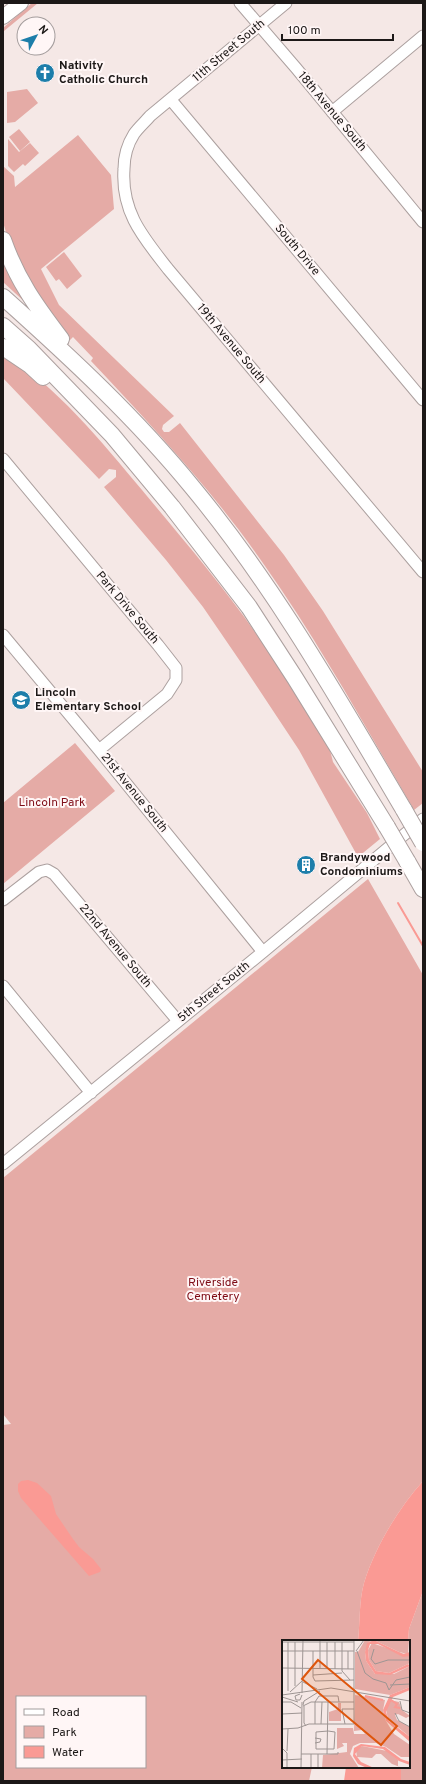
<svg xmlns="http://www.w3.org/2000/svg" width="426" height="1784" font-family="Overpass,sans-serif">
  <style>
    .green { fill: #e5aba6; fill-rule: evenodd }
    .water { fill: #fa9a94 }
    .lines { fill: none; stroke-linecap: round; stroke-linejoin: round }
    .stream { stroke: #fa9a94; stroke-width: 2 }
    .minor-casing { stroke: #aca09f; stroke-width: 13 }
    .major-casing { stroke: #aca09f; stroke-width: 16 }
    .highway-casing { stroke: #aca09f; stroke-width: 18 }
    .minor { stroke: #fff; stroke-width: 11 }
    .major { stroke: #fff; stroke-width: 14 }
    .highway { stroke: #fff; stroke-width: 16 }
    .highway-bridge-casing { stroke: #aca09f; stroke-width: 18; stroke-linecap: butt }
    .highway-bridge { stroke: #fff; stroke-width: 16 }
    .labels { text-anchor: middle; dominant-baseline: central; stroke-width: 4; stroke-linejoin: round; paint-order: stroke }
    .street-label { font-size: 12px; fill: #1c1817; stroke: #fff6f6 }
    .poi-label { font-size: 12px; font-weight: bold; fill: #1c1817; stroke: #fff6f6; text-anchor: start }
    .park-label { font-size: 12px; fill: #7f0d17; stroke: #fff6f6 }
    .inset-river { fill: none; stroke: #fa9a94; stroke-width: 2 }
    .inset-road { fill: none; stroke: #9e9593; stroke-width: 1 }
    .view { fill: #de560d; fill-opacity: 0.15; stroke: #de560d; stroke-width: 2 }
    .inset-edge { fill: none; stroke: #1c1817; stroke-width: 2 }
  </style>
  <rect width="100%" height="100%" fill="#f5e8e6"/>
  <!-- green -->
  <path class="green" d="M32,3h6l-34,28 -1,38v-41z
    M27,89l11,14 -23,19 -8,1v-31z
    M19,129l11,13 -10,9 -11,-14z
    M78,135l33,40 3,34 -73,60 18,36 115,111 -11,9 -1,4 2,3h5l11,-9 104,132 39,56 100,161v31l-9,7c-48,-82 -94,-166 -149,-244 -51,-74 -113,-140 -174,-205l2,-3 -20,-21 -3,3 -11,-11 -23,-33 -28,-57 -5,-17v-56l11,10 1,11z
    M8,139l11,13 11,-9 9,10 -14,13 -2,-2 -9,8 -6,-6z
    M3,250l24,54 -24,-22z
    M64,252l18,24 -15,13 -8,-10 -3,2 -10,-14z
    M3,352c54,35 98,89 139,138 38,46 78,92 113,142 26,37 51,75 74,114l4,16 34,51 13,26 -22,18 -59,-107 -57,-86 -39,-57 -37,-47 -62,-73 12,-10v-7l-7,-1 -10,10 -96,-101z
    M75,743l40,48 -112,93v-81z
    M368,879l55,96v506c-25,28 -48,66 -59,102 -5,17 -4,41 -6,58h-75v126h29l-3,14h-306v-356l8,-1 -8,-10v-236zM17,1697h128v70h-128z
    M423,1591v190h-22v-14h8l-1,-126 1,-12z"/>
  <!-- water -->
  <path class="water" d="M28,1480l9,3 14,13 5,18 17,25 6,8 14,12 8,10 -1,3 -11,4 -68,-78 -3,-7v-7l3,-3z
    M423,1481v110l-14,38 -1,12h-50c2,-17 1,-41 6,-58 11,-36 34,-74 59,-102z
    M346,1767h55v14h-57z"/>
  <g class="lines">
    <!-- stream -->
    <path class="stream" d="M398,903l25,43"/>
    <defs>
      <path id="minor" d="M240,3l56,65 127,154
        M286,3l-136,113c-5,6 -12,12 -16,18 -7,11 -10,22 -10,35 -3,43 19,68 44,100l255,303
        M171,100l252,300
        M332,112l91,-76
        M3,459l155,186 18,23v12l-9,14 -68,56
        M3,635l96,115 164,202
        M3,900l36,-28 8,-2 7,4 124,147
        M3,986l88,107
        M3,1164l260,-212 160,-133"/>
      <path id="major" d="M3,17l18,-14"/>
      <path id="highway" d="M3,240c14,40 33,66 58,99
        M3,297c67,60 133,121 190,191 82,99 146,212 211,322
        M3,326l26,23 83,86 60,72 77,100 46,71 92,149
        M3,347l27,18 13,12
        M407,861l16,28"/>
    </defs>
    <!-- minor casing -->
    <use href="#minor" class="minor-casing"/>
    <!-- major casing -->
    <use href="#major" class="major-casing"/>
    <!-- highway casing -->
    <use href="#highway" class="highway-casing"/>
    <!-- minor -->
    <use href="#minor" class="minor"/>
    <!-- major -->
    <use href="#major" class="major"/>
    <!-- highway -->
    <use href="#highway" class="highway"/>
    <defs>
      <path id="highway-bridge" d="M404,810l19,33
        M387,827l20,34"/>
    </defs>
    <!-- highway-bridge casing -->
    <use href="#highway-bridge" class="highway-bridge-casing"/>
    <!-- highway-bridge -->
    <use href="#highway-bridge" class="highway-bridge"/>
  </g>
  <!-- icons -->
  <defs>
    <symbol id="church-disc" viewBox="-11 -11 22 22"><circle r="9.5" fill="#1d7eaa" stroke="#fff6f6"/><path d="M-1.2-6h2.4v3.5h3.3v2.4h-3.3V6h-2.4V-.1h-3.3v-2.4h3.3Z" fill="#fff"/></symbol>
    <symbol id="school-disc" viewBox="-11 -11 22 22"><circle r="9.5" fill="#1d7eaa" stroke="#fff6f6"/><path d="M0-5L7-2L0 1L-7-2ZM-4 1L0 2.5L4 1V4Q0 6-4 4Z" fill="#fff"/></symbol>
    <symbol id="building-disc" viewBox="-11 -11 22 22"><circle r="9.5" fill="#1d7eaa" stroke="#fff6f6"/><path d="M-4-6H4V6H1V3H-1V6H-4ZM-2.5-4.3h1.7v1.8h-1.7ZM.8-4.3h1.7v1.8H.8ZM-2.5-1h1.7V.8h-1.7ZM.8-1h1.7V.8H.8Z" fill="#fff"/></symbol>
  </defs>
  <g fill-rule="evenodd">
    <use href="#church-disc" x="34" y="62" width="22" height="22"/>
    <use href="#school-disc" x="10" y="689" width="22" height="22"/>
    <use href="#building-disc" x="295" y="854" width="22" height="22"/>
  </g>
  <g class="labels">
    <!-- street labels -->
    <g class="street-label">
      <text transform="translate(229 51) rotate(-40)">11th Street South</text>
      <text transform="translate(332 112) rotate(50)">18th Avenue South</text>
      <text transform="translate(297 250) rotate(50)">South Drive</text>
      <text transform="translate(231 344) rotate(50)">19th Avenue South</text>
      <text transform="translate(127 608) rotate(50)">Park Drive South</text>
      <text transform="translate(134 793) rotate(51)">21st Avenue South</text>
      <text transform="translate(115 946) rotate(50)">22nd Avenue South</text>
      <text transform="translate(214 992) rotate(-39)">5th Street South</text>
    </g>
    <!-- poi labels -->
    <g class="poi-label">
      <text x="59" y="66">Nativity<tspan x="59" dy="14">Catholic Church</tspan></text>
      <text x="35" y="693">Lincoln<tspan x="35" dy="14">Elementary School</tspan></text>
      <text x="320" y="858">Brandywood<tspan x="320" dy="14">Condominiums</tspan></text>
    </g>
    <!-- park labels -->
    <g class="park-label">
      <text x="52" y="803">Lincoln Park</text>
      <text x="213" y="1283">Riverside<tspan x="213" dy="14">Cemetery</tspan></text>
    </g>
  </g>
  <!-- overview -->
  <g transform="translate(282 1640)">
    <rect width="128" height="128" fill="#f5e8e6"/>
    <path d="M83,0h44l-1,14 -9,-2 -25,-12 -5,2 -4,10 1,9 9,13h19l16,-8v21l-20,8 -35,-6v-37h3zM90,3l38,13v7l-21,10 -13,-2 -7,-11 -1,-10zM73,55l30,5 -2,10 3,11 8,13 16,11v12h-9l-15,-10 -10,-4h-16l-7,3 -3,8 9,14h-37l1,-13 24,-3v-9h-5l2,3 -7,3v-21h16l1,6h11l-3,-4 -8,1zM108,60l9,2 3,8 8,6 -4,2 -8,-4 -3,1 2,5 13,7v10l-22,-18 -2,-10zM56,63h3v18h-12v-9l9,-3zM80,106l25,5 11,9v6l5,2 -11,-4 -11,-10h-5l-4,4 -15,-1 -1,-7z" fill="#e5aba6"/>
    <path d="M92,0l29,14 7,-2v4l-7,1 -25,-13h-8l-2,6 1,10 7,11 13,2 19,-9 2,2 -20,9 -15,-1 -9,-13 -1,-9 2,-9zM128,47v3l-17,7 -7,15 3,9 21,16v5l-24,-21 -3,-11 7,-15zM79,104l24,3 16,12 9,3v3l-11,-4 -16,-12 -21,-3 -7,8 6,8 13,6h-7l-9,-4 -5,-8 1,-8z" fill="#fa9a94"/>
    <path class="inset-river" d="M83,56l18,4M109,60l6,4 -2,3 5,1"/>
    <path class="inset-road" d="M0,2h72M60,2v29l8,9M92,9l-3,10 4,5 13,-4h22M0,11h72M31,11v26l2,4 39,-1M74,11l8,-11M75,11l8,22 8,6 13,4 3,7 7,-10 14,-3M0,28l72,1M38,28v-28M45,28v-26M53,29v-27M66,29v-18M31,35l29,-2M21,42l14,7M108,45l20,-1M13,46v-44M6,51v-49M8,52l12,-11M20,53l1,-53M18,54l-5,2 1,4h4l2,-5M0,55l49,-7 79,13M0,57l16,5M118,61l2,9 8,3M0,62h9l10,6M33,62l4,-6h19l1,6M21,65l1,-4 16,-10M21,66l8,-4h43M22,66v17l2,3M113,73l4,8 11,6M0,74l20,-1M33,84v-22M39,84l1,-22M63,84l-3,-15h12M0,89l16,-1 11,-4h45v-84M46,91l7,1 -1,17h-18v-17zM33,103l5,-1 1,-3 -6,-1M0,108l5,5v15M5,111l1,-22M19,114h37v-2M29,114v14M36,114v14M45,114l1,-52M0,120l20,-1M19,128l1,-66"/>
    <path class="view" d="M36,20l79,66 -16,19 -79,-66z"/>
    <rect width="128" height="128" class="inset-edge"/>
  </g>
  <!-- border -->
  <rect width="426" height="1784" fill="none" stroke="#1c1817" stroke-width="8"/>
  <!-- legend -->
  <rect x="16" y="1696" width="130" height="72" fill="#fff6f6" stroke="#a49d9d"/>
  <rect x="24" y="1709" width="20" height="6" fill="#ffffff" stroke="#a49d9d"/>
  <text x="52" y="1716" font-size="12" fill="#1c1817">Road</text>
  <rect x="24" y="1726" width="20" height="12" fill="#e5aba6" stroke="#a49d9d"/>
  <text x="52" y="1736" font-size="12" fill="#1c1817">Park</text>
  <rect x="24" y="1746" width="20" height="12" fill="#fa9a94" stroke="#a49d9d"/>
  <text x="52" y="1756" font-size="12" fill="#1c1817">Water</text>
  <!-- north arrow -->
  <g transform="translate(36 36) rotate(50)"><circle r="19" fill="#fff6f6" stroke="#a49d9d"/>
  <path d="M0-3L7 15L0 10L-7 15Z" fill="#1d7eaa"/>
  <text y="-6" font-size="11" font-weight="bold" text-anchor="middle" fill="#1c1817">N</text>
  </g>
  <!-- scale -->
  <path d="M282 34v6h111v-6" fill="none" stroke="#1c1817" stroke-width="2"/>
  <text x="288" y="34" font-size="12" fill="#1c1817" stroke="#fff6f6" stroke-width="3" paint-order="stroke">100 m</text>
</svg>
